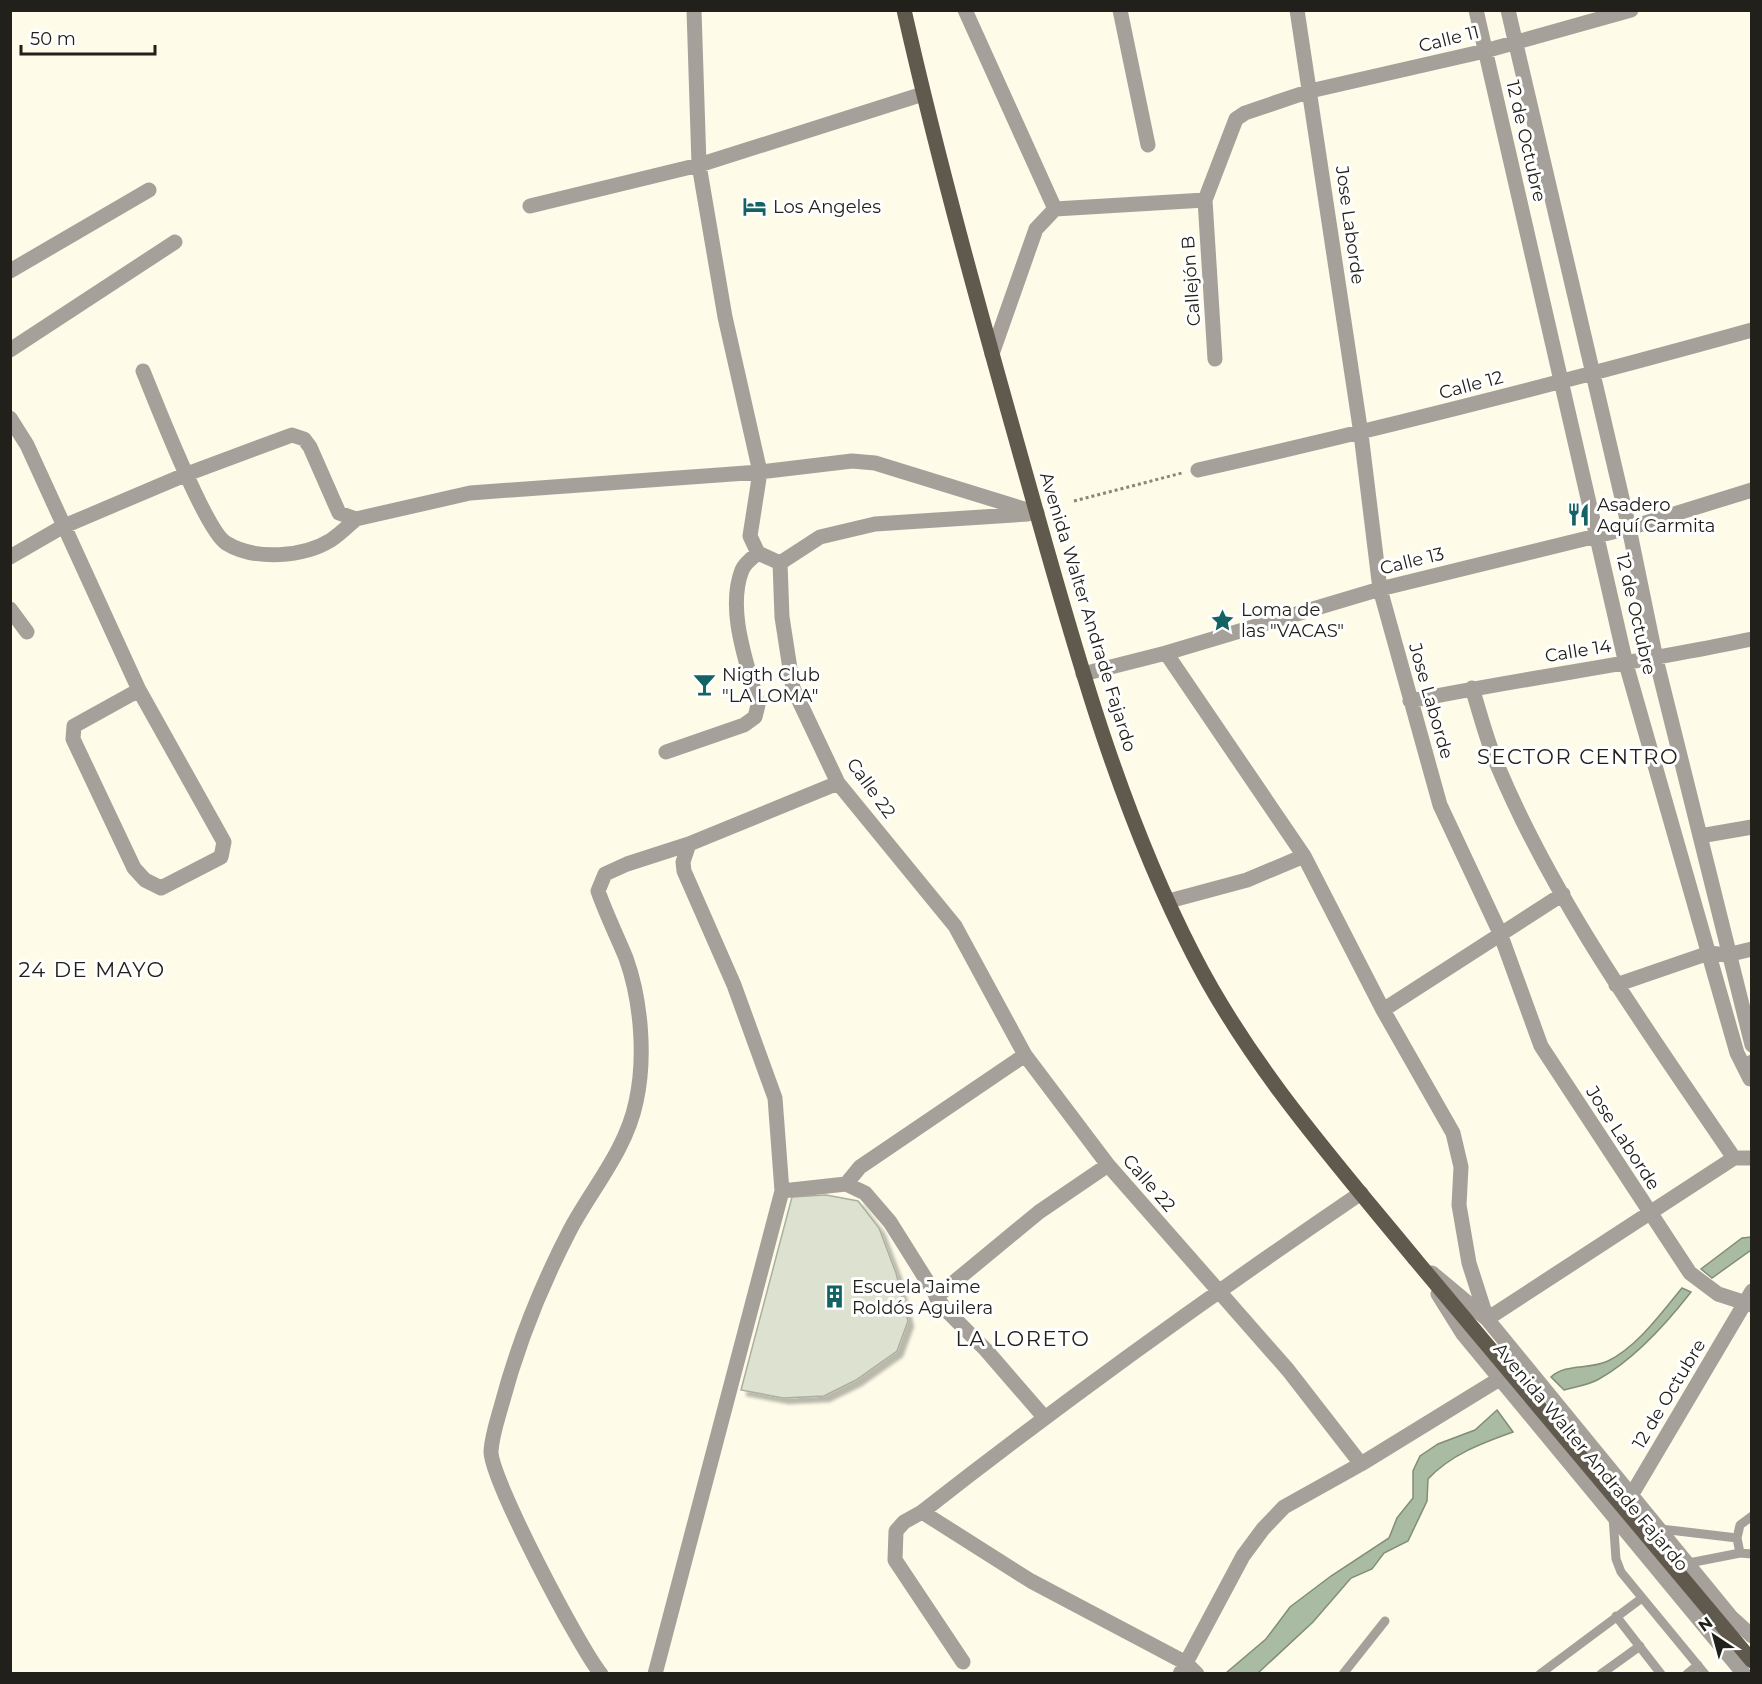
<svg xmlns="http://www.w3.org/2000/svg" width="1762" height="1684" font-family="Montserrat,sans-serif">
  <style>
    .water { fill: #a9bca3; stroke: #808d7a; stroke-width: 1.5 }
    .building { fill: #dde2d0; stroke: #abaf9f; stroke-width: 1.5; filter: url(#shadow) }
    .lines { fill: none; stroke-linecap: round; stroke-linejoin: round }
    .path { stroke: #88867b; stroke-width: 3; stroke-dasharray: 3 3; stroke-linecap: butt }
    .lane { stroke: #a5a19a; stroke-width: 9 }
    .street { stroke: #a5a19a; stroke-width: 15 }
    .primary { stroke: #60594d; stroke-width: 15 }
    .primary-bridge { stroke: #60594d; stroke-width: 15 }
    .labels { text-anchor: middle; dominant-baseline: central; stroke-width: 6; stroke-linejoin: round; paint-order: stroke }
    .street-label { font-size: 18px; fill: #21201a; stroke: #fff }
    .poi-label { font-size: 18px; fill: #21201a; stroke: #fff; text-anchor: start }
    .quarter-label { font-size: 21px; letter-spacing: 1.5px; fill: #21201a; stroke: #fff }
  </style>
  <defs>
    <filter id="shadow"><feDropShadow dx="5.5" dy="5.5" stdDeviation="1.5" flood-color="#0004"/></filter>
  </defs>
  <rect width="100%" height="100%" fill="#fefbe9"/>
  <!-- water -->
  <path class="water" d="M1751,1237v13l-39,28 -11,-9 41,-31z
    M1682,1288l9,4c-25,32 -56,67 -92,87 -10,6 -24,8 -35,11l-13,-13c15,-14 38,-7 57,-16 30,-15 53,-48 74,-73z
    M1497,1410l16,22c-31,11 -63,23 -85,47l-1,22 -19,40 -24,12 -12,16 -21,9 -38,44 -55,51h-32l40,-34 24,-32 41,-31 58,-38 8,-20 16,-20v-27l7,-15 18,-12 37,-14z"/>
  <!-- building -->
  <path class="building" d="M826,1195l32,6 21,27 17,45 12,48 -11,30 -41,29 -32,16 -41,2 -42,-8 51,-193z"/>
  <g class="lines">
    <!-- path -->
    <path class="path" d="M1074,501l108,-28"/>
    <!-- lane -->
    <path class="lane" d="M1752,1516l-12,9 -3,13 3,15 12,1
      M1613,1517l3,42 5,13 84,102
      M1661,1529l76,9
      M1689,1563l51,-10
      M1616,1616l45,58
      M1343,1674l42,-53
      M1540,1674l102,-76
      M1601,1674l39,-28
      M1687,1674l11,-9"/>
    <!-- street -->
    <path class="street" d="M965,10l90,199
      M1120,10l28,135
      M1297,10l64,424 19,155 60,216 60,128 41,113 149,227 28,21 34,11
      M1476,10l150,654 111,389 13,26 2,-17
      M1508,10l121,518 27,131 96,386
      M1205,200l10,159
      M530,206l169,-41 -5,-155
      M10,271l139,-81
      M10,350l165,-108
      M992,354l44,-125 19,-20 150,-9 31,-81 9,-6 65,-22 175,-40 146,-41
      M143,371c12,29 62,159 83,172 29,18 78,14 105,-3 9,-6 17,-14 25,-21
      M10,418l17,27 112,245 85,152 -3,15 -60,31 -16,-8 -11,-12 -61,-129 1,-13 65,-36
      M1198,470c186,-42 370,-89 554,-140
      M1037,513l-162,-50 -23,-2 -92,11 -10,64 8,17 22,10 2,54 11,71 45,95 117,143 70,129 83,110 180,205 73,94
      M10,557l52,-30 125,-53 105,-39 12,4 6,8 29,66 17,6 114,-26 290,-21 -35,-155 -26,-152 224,-71
      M780,563l40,-26 55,-13 153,-10
      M10,609l17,23
      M1166,653l138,203
      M1083,674l83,-21 214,-64 249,-61 123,-38
      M1472,688c8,25 14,50 24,74 59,142 152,269 238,396
      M1410,701c114,-23 228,-38 342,-62
      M666,752l78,-27 11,-8 3,-12c-10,-40 -32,-94 -16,-135 3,-7 10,-12 16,-17
      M1700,836l52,-9
      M1169,901l78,-21 57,-24 79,154 70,123 8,34 -2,38 10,58 18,56 247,-161h18
      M1616,985l93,-32 18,2 25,-6
      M1383,1010l180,-116
      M846,1184l19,9 25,29 54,86 42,42 58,67
      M782,1191l64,-7 14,-17 165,-112
      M1432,1273l55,46 244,298 21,19
      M1438,1294l25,40 281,340
      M936,1297l103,-85 69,-47
      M1626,1499l6,-5 120,-203
      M922,1512l-18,10 -8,9 -1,29 68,102
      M601,1674c-21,-25 -111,-196 -110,-223 1,-15 6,-30 10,-44 16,-61 40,-121 69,-177 23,-43 56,-80 66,-128 10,-45 5,-102 -10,-144 -9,-22 -20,-44 -28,-67l7,-17 22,-10 62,-20
      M655,1674l127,-483 -7,-93 -41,-113 -50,-114 -1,-9 6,-18 149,-61
      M1180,1674l63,-118 20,-27 21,-22 77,-43 140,-86
      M1197,1674l-11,-11 -155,-82 -109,-69c143,-112 289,-217 439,-319"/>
    <!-- primary -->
    <path class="primary" d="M904,10c36,159 80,316 124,472 45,160 89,324 165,472 57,112 143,209 222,305"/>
    <!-- primary-bridge -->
    <path class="primary-bridge" d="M1415,1259l337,402"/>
  </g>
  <!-- icons -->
  <defs>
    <symbol id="hotel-bare" viewBox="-9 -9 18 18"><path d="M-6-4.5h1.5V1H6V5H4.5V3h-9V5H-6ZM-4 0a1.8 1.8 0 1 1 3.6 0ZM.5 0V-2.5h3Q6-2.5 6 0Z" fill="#136365" stroke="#fff" stroke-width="2.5" paint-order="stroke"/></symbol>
    <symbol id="restaurant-bare" viewBox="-9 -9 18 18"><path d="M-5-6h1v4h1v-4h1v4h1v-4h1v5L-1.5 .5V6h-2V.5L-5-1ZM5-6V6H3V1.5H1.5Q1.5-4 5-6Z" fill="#136365" stroke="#fff" stroke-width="2.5" paint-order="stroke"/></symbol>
    <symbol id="sight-bare" viewBox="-9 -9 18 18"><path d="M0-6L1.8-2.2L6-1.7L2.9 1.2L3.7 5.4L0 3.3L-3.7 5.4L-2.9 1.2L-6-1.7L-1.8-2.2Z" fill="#136365" stroke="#fff" stroke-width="2.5" paint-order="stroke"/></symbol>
    <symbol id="bar-bare" viewBox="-9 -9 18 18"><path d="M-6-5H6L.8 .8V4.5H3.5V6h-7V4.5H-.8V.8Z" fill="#136365" stroke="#fff" stroke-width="2.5" paint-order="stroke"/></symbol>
    <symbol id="building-bare" viewBox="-9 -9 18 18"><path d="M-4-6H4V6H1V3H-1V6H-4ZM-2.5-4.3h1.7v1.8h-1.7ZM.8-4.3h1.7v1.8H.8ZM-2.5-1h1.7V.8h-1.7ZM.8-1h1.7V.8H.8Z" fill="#136365" stroke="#fff" stroke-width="2.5" paint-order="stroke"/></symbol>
  </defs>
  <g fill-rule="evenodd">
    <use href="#hotel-bare" x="738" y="190" width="33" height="33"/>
    <use href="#restaurant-bare" x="1562" y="498" width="33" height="33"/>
    <use href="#sight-bare" x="1206" y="604" width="33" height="33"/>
    <use href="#bar-bare" x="688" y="668" width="33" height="33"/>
    <use href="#building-bare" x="818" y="1280" width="33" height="33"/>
  </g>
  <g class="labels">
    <!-- street labels -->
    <g class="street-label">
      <text transform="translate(1449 39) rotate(-14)">Calle 11</text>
      <text transform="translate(1526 141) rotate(77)">12 de Octubre</text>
      <text transform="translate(1350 225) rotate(82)">Jose Laborde</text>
      <text transform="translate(1191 281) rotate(-94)">Callejón B</text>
      <text transform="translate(1471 385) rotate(-15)">Calle 12</text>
      <text transform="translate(1412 561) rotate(-14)">Calle 13</text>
      <text transform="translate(1088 612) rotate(73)">Avenida Walter Andrade Fajardo</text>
      <text transform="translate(1636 614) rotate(77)">12 de Octubre</text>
      <text transform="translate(1578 651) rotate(-9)">Calle 14</text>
      <text transform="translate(1431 701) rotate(74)">Jose Laborde</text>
      <text transform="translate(871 788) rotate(54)">Calle 22</text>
      <text transform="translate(1623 1138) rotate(57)">Jose Laborde</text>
      <text transform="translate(1149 1183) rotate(49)">Calle 22</text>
      <text transform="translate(1669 1394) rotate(-59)">12 de Octubre</text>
      <text transform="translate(1591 1457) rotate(50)">Avenida Walter Andrade Fajardo</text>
    </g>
    <!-- poi labels -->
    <g class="poi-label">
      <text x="773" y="207">Los Angeles</text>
      <text x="1597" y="505">Asadero<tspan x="1597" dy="21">Aquí Carmita</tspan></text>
      <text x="1241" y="610">Loma de<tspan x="1241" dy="21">las "VACAS"</tspan></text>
      <text x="722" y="675">Nigth Club<tspan x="722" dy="21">"LA LOMA"</tspan></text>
      <text x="852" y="1287">Escuela Jaime<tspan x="852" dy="21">Roldós Aguilera</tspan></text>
    </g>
    <!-- quarter labels -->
    <g class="quarter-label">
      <text x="1578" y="756">SECTOR CENTRO</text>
      <text x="92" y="969">24 DE MAYO</text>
      <text x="1023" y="1338">LA LORETO</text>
    </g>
  </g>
  <!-- border -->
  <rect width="1762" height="1684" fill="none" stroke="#21201a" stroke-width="24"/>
  <!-- north arrow -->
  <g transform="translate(1714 1636) rotate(324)" stroke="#ffffff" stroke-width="4.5" paint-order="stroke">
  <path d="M0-4.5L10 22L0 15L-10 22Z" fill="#21201a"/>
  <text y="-9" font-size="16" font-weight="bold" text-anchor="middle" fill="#21201a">N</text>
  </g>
  <!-- scale -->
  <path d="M21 45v9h134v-9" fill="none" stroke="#21201a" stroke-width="3"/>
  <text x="30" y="45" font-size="18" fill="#21201a" stroke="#ffffff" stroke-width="4.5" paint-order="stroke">50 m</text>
</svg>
